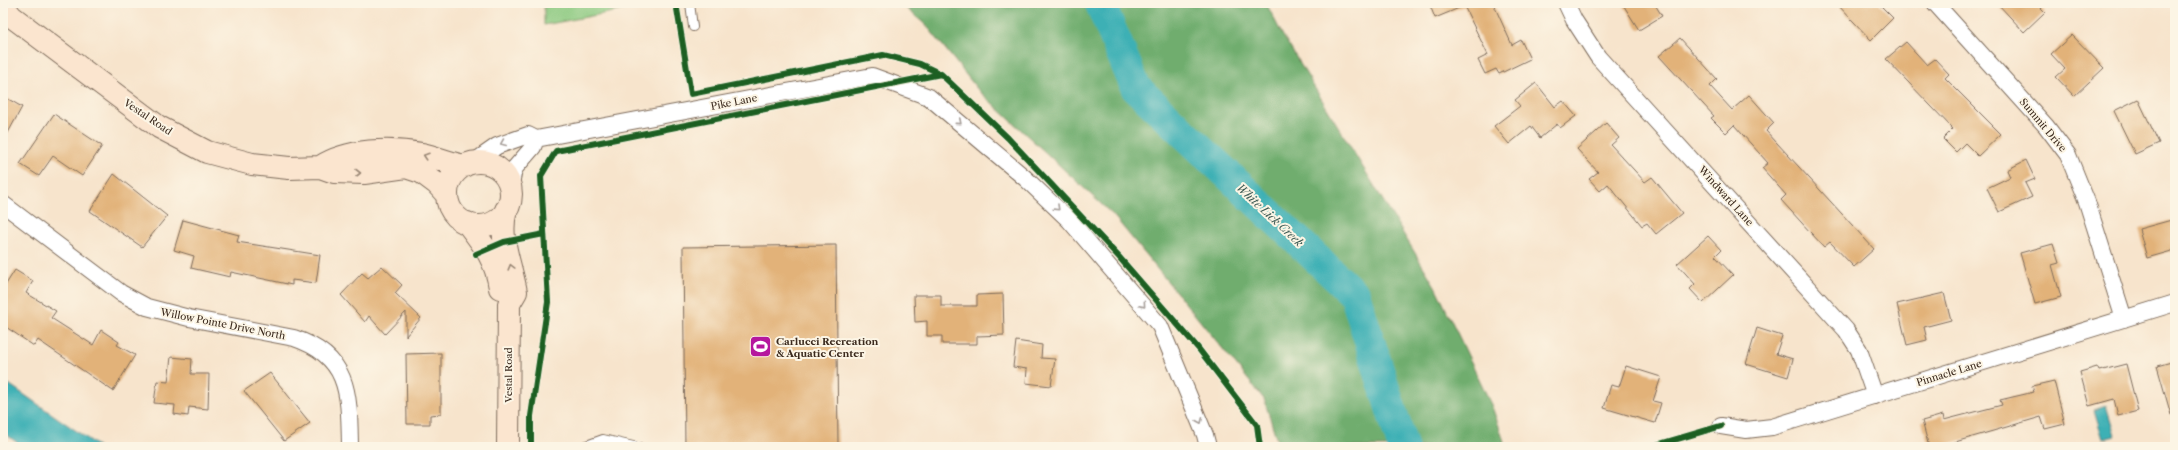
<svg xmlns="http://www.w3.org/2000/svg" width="2178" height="450" font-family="'Libre Caslon Text',serif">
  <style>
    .green { fill: #8bc980; stroke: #637a4f }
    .forest { fill: #70ad6e; stroke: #566c46 }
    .water { fill: #3eb0b5; stroke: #3c6d6a }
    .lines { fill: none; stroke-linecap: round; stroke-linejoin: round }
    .river { stroke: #3eb0b5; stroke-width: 31 }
    .building { fill: #e2b279 }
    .lane-casing { stroke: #7d6b5b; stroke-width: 10 }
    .street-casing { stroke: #7d6b5b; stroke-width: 18 }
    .secondary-casing { stroke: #7d6b5b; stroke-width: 24 }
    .lane { stroke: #fff; stroke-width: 8 }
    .street { stroke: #fff; stroke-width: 16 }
    .secondary { stroke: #fbe5cf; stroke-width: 22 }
    .cycleway-casing { stroke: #fcf5e5; stroke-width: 8 }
    .cycleway { stroke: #1b5e20; stroke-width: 6 }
    .oneway { stroke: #a79f9a }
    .oneway2 { stroke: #9b8876 }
    .labels { text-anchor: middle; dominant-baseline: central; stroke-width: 4; stroke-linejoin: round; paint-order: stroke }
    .street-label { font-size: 10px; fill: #3b2a1e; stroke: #fcf5e5 }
    .poi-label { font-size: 10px; font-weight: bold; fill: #3b2a1e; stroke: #fcf5e5; text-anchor: start }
    .water-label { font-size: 11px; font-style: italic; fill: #3c5953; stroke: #fcf5e5 }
  </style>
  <rect width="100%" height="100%" fill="#fcf5e5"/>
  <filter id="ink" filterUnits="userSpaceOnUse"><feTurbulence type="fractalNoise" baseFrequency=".025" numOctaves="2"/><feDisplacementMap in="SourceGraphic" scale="8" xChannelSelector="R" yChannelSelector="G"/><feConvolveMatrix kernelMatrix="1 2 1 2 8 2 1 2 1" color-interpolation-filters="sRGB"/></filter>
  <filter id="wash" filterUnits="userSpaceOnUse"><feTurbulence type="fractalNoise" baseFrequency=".012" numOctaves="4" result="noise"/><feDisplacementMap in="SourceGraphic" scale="16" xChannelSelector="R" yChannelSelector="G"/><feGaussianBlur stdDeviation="0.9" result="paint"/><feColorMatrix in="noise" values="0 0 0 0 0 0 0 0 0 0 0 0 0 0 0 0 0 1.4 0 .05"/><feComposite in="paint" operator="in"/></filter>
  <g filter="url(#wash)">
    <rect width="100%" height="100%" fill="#f7e4cc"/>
    <!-- green -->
    <path class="green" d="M544,3h116l-116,22z"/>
    <!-- forest -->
    <path class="forest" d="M900,3h366l16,31 153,252 56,118 14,39 -2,4h-224l-15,-48 -151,-184 -134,-124 -52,-65z"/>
    <!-- water -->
    <path class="water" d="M3,380l88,61 8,6h-76l-20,-15z
      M2106,406l9,30 -12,3 -9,-29z"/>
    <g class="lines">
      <!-- river -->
      <path class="river" d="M1100,3l36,85 219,207 48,152"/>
    </g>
    <g id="blocks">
      <!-- building -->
      <path class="building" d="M1429,3h64l19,42 9,-5 9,19 -31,15 -3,-5 -11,5 -7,-14 10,-5 -24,-49 -29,12z
        M1622,3h32l8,13 -23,14z
        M1836,3h42l15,15 -22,22z
        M1997,3h39l9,9 -21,20z
        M2072,35l32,33 -30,28 -18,-19 9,-8 -14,-15z
        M1680,38l37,41 -7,7 22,24 17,-15 25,28 -8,8 108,118 -20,18 -24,-25 -6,5 -13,-14 -30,-33 5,-5 -24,-27 6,-5 -34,-38 -8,8 -15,-15 3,-2 -55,-60z
        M1906,42l21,23 8,-6 14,15 -4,4 56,56 -23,22 -13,-13 -9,9 -13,-13 10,-10 -67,-70z
        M1536,83l19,24 8,-6 13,15 -16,12 -3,-4 -17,14 -9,-12 -22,18 -15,-18 26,-20 -5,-6z
        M3,96l19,11 -19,35z
        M2138,99l21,44 -24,11 -21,-43z
        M54,114l48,32 -20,30 -29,-20 -14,20 -19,-12z
        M1606,123l13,15 -8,7 34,37 7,-5 30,36 -26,21 -9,-11 -5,3 -34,-42 -8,7 -11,-12 9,-7 -21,-23z
        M2026,160l9,19 -10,4 7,14 -33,15 -12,-24 23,-11 -3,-7z
        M114,174l53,42 -25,31 -52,-36z
        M2175,219v31l-28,8 -8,-29z
        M183,220l56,15 -2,7 83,13 -4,28 -24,-3v5l-61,-13 -1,5 -39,-9 3,-12 -20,-6z
        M1708,236l13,14 -6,6 18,19 -30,28 -13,-14 5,-5 -18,-20z
        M2053,244l6,19 -7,2 9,32 -26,7 -15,-51z
        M836,245l2,202h-153l-2,-200z
        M382,266l20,19 -7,8 26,25 -15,18v-24l-21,22 -16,-18 -4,6 -24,-27 21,-22 6,5z
        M15,270l18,11 -7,12 30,18 -5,7 42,27 8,-15 18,12 -2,3 18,10 -22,36 -75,-51 -4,6 -31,-21v-36z
        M1944,293l7,27 -27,7 3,13 -20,5 -10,-41z
        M1003,294l1,41 -27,1v8h-35v-8h-15v-15l-12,1 -1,-27h27v11h36v-11z
        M1757,328l25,8 -6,18 17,5 -5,18 -42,-13z
        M1016,341l26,4 -1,13 14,1 -4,27 -25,-3 1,-14 -14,-2z
        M441,353v61l-11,1v9h-23l-1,-70z
        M171,357l21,2 -1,15h18l-1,35 -19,-2 -1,9 -14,-2 1,-9 -21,-2 3,-22 11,1z
        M2175,361v53l-4,1 -14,-49z
        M2126,364l12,47 -20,5 -4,-17 -25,7 -9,-34 17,-5 2,4z
        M1626,366l35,11 -8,24 8,2 -6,20 -51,-15 7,-23 8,2z
        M270,373l40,50 -26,18 -40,-50z
        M2054,381l11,43 -20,5 -4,-12 -103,30h-9l-7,-26 21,-6 1,5 58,-15 -2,-5 34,-8 -2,-6z"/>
    </g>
  </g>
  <g filter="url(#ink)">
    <use href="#blocks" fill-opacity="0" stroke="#7d6b5b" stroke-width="1"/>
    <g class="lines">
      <defs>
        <path id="lane" d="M690,3l3,24
          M581,447l22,-8 35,8"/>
        <path id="street" d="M1566,3l8,17 24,37 248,273 13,20 16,46
          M1935,3l111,123 22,29 19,47 37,117
          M474,162l23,-16 31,-11 8,4 336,-63 57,21 96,81 44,42 91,106 45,109 3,12
          M510,189l4,-20 19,-22 3,-8
          M3,204l118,89 26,14 42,11 105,20c57,19 55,58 56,109
          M1721,426l25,4 26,-3 403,-124"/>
        <path id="secondary" d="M3,5l8,11 148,111 48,25 45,12 37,4 31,-1 14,5 30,1 42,-6 15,5 16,12 10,11
          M447 194a32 32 0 1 1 64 0a32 32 0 1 1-64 0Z
          M320,167c28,-18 70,-19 102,-13 14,3 27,9 42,12
          M506,210c-8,28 5,54 10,82l-7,12 -1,143
          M467,223c17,22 29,37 33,65"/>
      </defs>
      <!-- lane casing -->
      <use href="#lane" class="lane-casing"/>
      <!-- street casing -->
      <use href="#street" class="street-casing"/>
      <!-- secondary casing -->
      <use href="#secondary" class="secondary-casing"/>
      <!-- lane -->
      <use href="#lane" class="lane"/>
      <!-- street -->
      <use href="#street" class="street"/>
      <!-- secondary -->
      <use href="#secondary" class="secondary"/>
      <defs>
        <path id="cycleway" d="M676,3l15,91 192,-39 37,9 21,10
          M476,254l28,-12 40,-8
          M531,447v-31l17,-114 -7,-126 15,-25 385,-77 67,64 111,119 79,91 59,77 3,22
          M1650,447l71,-21"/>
      </defs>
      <!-- cycleway casing -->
      <use href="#cycleway" class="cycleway-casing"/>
      <!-- cycleway -->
      <use href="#cycleway" class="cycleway"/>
    </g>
    <!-- one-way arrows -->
    <defs><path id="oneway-chevron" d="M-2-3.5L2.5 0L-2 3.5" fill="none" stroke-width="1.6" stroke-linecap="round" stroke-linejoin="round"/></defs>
    <g class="oneway">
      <use href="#oneway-chevron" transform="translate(959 122) rotate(40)"/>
      <use href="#oneway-chevron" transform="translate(503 143) rotate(157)"/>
      <use href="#oneway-chevron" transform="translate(1057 208) rotate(44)"/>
      <use href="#oneway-chevron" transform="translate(1143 305) rotate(49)"/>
      <use href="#oneway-chevron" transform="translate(1200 421) rotate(67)"/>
    </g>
    <g class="oneway2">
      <use href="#oneway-chevron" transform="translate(426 156) rotate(-162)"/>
      <use href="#oneway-chevron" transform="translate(358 173)"/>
      <use href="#oneway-chevron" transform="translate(511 267) rotate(-105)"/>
    </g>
  </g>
  <!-- icons -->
  <defs>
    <symbol id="stadium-square" viewBox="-11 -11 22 22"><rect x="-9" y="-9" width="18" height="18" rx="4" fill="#b5179e" stroke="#fcf5e5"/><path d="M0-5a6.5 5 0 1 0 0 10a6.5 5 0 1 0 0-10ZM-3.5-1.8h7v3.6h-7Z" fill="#fff"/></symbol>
  </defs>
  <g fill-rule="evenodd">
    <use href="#stadium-square" x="748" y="334" width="25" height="25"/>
  </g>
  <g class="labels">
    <!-- street labels -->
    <g class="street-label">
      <text transform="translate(734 102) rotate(-11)">Pike Lane</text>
      <text transform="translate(148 117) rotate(34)">Vestal Road</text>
      <text transform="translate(2043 125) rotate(50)">Summit Drive</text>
      <text transform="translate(1726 196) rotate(48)">Windward Lane</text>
      <text transform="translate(223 324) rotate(11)">Willow Pointe Drive North</text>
      <text transform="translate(1949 373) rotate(-17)">Pinnacle Lane</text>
      <text transform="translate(508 375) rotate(-90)">Vestal Road</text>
    </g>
    <!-- poi labels -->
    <g class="poi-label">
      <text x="776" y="341">Carlucci Recreation<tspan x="776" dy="12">&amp; Aquatic Center</tspan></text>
    </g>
    <!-- water labels -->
    <g class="water-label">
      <text transform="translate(1270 215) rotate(43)">White Lick Creek</text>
    </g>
  </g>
  <!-- margin -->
  <rect width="2178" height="450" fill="none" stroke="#fcf5e5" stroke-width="16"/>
</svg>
